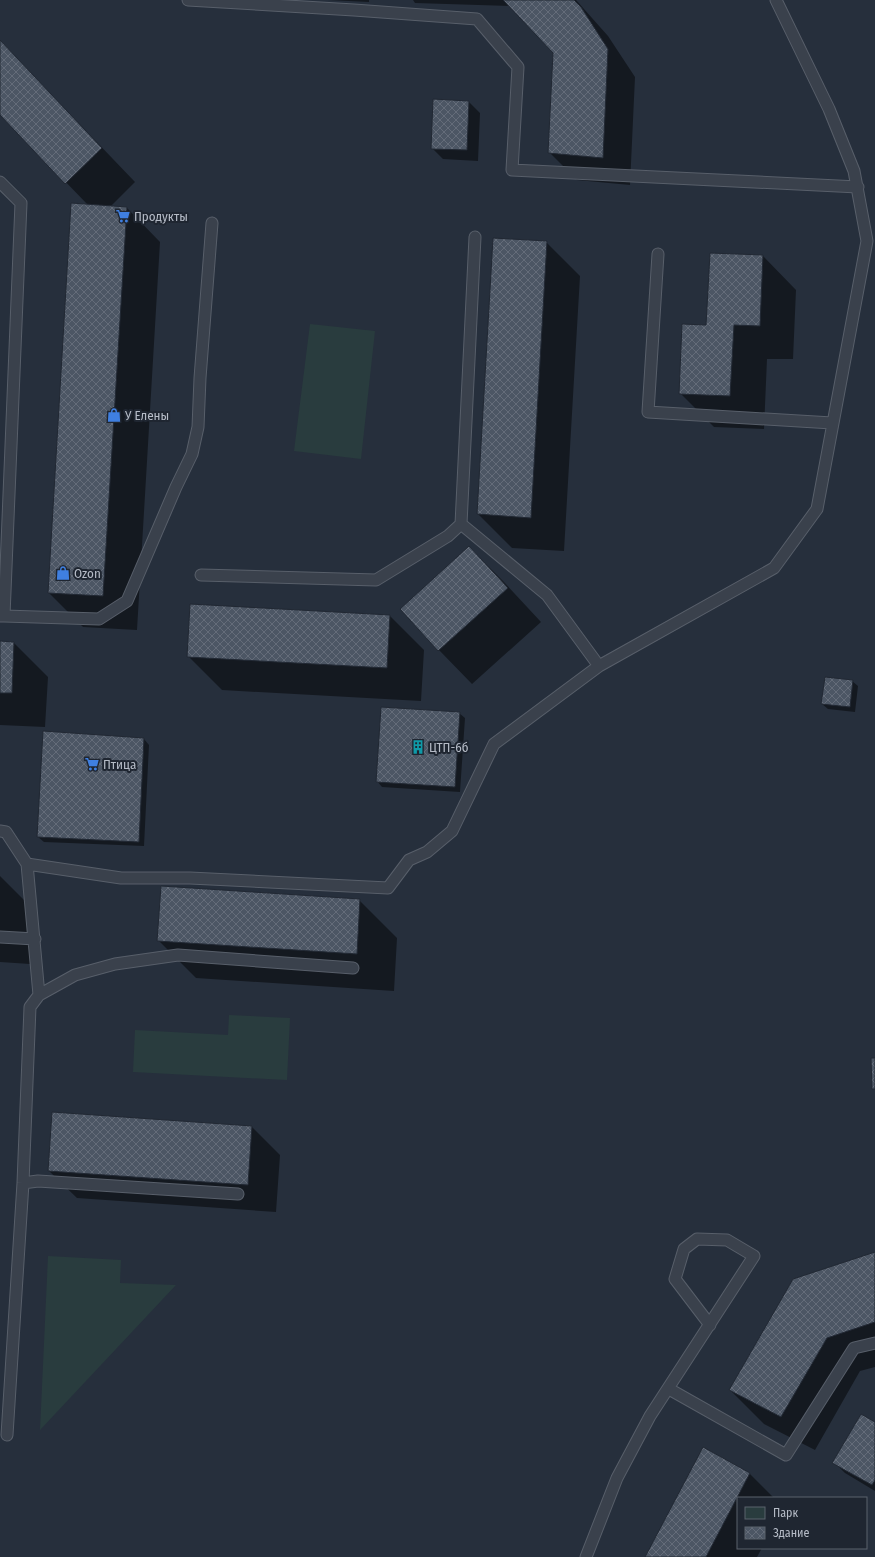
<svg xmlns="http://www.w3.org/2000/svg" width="875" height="1557" font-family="'Fira Sans Condensed',sans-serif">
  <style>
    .park { fill: #293c3e }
    .shadow { fill: #0007 }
    .building { fill: url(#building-cross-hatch); stroke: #212833 }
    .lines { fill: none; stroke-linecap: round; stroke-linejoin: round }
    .service-casing { stroke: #585f6a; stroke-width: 13 }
    .service { stroke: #3a414c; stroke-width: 11 }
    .labels { text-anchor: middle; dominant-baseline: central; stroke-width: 4; stroke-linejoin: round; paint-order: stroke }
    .poi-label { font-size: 13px; fill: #b6bcc7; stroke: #1f2631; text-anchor: start }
  </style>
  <defs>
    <pattern id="building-cross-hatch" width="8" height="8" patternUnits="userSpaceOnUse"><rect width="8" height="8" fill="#4c5664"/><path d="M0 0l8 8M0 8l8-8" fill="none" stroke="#646c79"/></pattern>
  </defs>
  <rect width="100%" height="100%" fill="#262f3c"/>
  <!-- park -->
  <path class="park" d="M310,324l65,7 -14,128 -67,-8z
    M229,1015l61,3 -3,62 -154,-8 2,-42 93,5z
    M48,1256l73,4 -1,23 56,2 -136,145z"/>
  <!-- shadow -->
  <path class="shadow" d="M328,0h41v2z
    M413,0h163l32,36 27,41 -5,108 -53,-5 -28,-28 5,-100 -44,-46 -95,-3z
    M0,41l135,141 -25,25 17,1 33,34 -23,388 -54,-3 -34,-34 39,-388 -88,-91z
    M469,102l11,11 -2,48 -35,-2 -11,-11z
    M546,242l34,34 -16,275 -52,-3 -34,-34z
    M763,256l33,34 -3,69h-26l-3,70 -50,-2 -34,-34 27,-67z
    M469,547l34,34 38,41 -69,62 -33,-34z
    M390,616l34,34 -3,51 -199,-11 -34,-34z
    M0,642l14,1 34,34 -3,50 -45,-2z
    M852,681l6,5 -3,26 -27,-3 -6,-5z
    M459,713l6,5 -5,74 -78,-5 -5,-6z
    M144,739l5,6 -5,101 -100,-4 -6,-5z
    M0,876l33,33 -3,55 -30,-2z
    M359,900l38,38 -3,53 -198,-13 -38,-38z
    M252,1127l28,28 -4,57 -199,-14 -28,-27z
    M875,1253v114l-15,4 -45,79 -51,-26 -34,-34z
    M875,1423v68l-30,-18 -11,-11z
    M703,1448l47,26 24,24h-36v50h24l-5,9h-111z"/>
  <!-- building -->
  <path class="building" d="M503,0h71l7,7 27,42 -5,109 -55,-5 5,-100z
    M0,40l102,108 -37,36 -65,-69z
    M433,99l36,2 -2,49 -36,-1z
    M71,203l56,4 -24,389 -55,-3z
    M493,238l54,3 -16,277 -54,-4z
    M710,253l53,2 -3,71 -26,-1 -4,71 -51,-2 3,-70 24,1z
    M469,546l39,42 -70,63 -38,-42z
    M190,604l200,11 -3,53 -200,-11z
    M0,641l14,1 -2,51h-12z
    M825,677l28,3 -3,27 -29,-3z
    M381,707l79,5 -5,75 -79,-5z
    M43,731l101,7 -5,104 -102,-5z
    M161,886l199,13 -3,55 -200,-13z
    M871,1058h4v31h-3z
    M52,1112l200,14 -4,59 -200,-14z
    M875,1252v70l-48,16 -46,79 -52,-27 64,-111z
    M861,1414l14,8v58l-3,5 -40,-22z
    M703,1447l47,26 -44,84h-61z"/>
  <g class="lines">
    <defs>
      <path id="service" d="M188,0l166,10 123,9 41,48 -6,103 346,17
        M0,182l21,21 -17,413h-4
        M658,254l-10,158 184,11
        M461,524l14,-287
        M201,575l175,5 72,-44 13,-12 86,71 52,71 175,-98 43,-59 50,-268 -13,-70 -25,-62 -53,-109
        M4,616l95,3 28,-18 49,-114 16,-33 6,-27 2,-49 12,-155
        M0,831l6,1 21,32 12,131 -9,12 -7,176 -16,252
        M27,864l94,14h69l198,10 21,-28 18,-8 25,-21 42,-87 105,-78
        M0,937l35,2
        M39,995l36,-20 40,-11 63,-9 175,13
        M23,1183l15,-2 200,13
        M669,1389l117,66 68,-107 21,-5
        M586,1557l31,-79 33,-62 104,-160 -27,-16 -30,-1 -13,10 -9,30 35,46"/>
    </defs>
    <!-- service casing -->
    <use href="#service" class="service-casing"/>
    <!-- service -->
    <use href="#service" class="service"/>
  </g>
  <!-- icons -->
  <defs>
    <symbol id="supermarket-bare" viewBox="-9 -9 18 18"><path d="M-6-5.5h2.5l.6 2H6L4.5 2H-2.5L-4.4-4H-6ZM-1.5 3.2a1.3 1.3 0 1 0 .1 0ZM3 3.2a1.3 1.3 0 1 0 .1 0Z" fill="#3f7fe0" stroke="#1f2631" stroke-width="2.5" paint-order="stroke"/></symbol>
    <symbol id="shop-bare" viewBox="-9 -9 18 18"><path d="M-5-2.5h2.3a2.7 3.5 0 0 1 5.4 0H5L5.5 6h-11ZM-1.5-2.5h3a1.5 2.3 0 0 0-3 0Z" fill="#3f7fe0" stroke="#1f2631" stroke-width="2.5" paint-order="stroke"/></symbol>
    <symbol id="building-bare" viewBox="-9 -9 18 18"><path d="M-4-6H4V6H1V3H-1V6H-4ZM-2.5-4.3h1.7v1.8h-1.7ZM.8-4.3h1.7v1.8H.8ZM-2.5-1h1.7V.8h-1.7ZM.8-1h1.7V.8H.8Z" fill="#0f9aa8" stroke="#1f2631" stroke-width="2.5" paint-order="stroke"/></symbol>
  </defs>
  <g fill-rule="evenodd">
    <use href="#supermarket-bare" x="113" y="206" width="20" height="20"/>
    <use href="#shop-bare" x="104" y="405" width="20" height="20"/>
    <use href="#shop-bare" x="53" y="563" width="20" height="20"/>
    <use href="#building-bare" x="408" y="737" width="20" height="20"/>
    <use href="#supermarket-bare" x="82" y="754" width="20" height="20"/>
  </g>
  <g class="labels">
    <!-- poi labels -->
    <g class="poi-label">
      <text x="134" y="216">Продукты</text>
      <text x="125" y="415">У Елены</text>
      <text x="74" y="573">Ozon</text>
      <text x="429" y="747">ЦТП-6б</text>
      <text x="103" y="764">Птица</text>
    </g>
  </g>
  <!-- legend -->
  <rect x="737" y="1497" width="130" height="52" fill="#1f2631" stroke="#5b626d"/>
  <rect x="745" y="1507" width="20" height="12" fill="#293c3e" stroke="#5b626d"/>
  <text x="773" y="1517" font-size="12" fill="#b6bcc7">Парк</text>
  <rect x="745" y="1527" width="20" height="12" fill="url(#building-cross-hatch)" stroke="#5b626d"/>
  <text x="773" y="1537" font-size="12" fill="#b6bcc7">Здание</text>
</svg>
